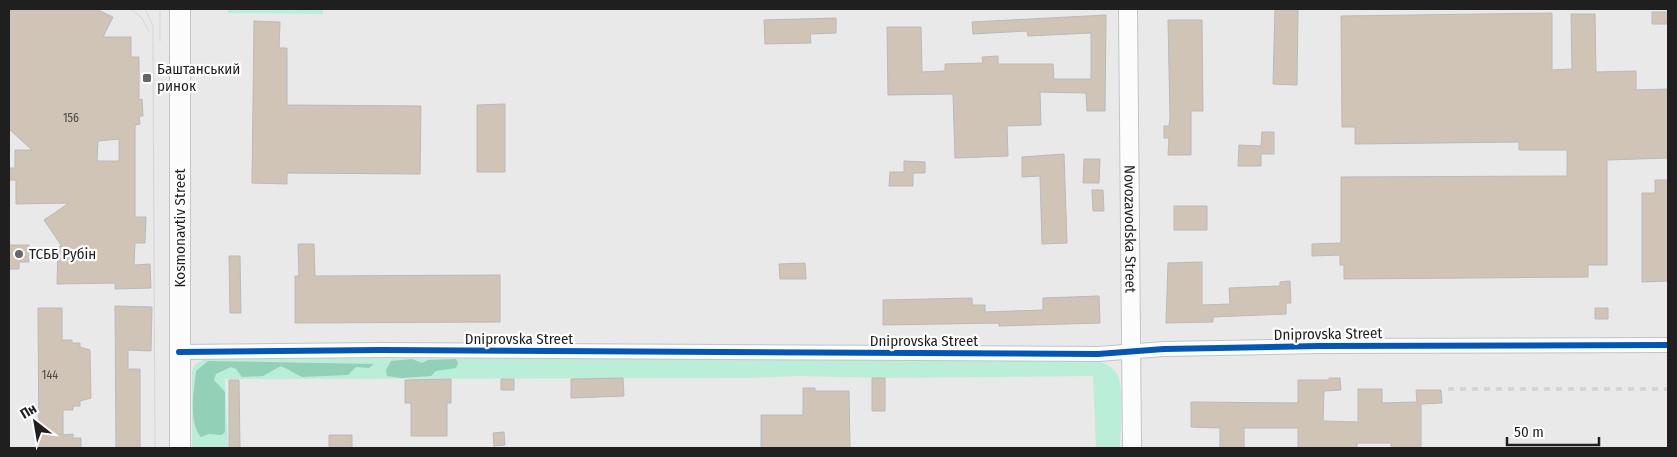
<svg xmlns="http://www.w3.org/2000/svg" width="1677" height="457" font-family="'Fira Sans Condensed',sans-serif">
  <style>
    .green { fill: #baeed8 }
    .forest { fill: #93d0b8 }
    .building { fill: #d0c4b6; stroke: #bababa; fill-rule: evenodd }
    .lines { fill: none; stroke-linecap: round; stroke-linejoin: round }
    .minor-casing { stroke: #c4c4c5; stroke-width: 16 }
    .tertiary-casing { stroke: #c4c4c5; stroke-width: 20 }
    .secondary-casing { stroke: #c4c4c5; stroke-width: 22 }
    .minor { stroke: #fcfcfc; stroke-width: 14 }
    .tertiary { stroke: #fcfcfc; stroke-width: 18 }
    .secondary { stroke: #fcfcfc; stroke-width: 20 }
    .tram { stroke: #d5d5d5; stroke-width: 1 }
    .rail { stroke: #d5d5d5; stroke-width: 4; stroke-dasharray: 6 6; stroke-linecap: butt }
    .cycleway-casing { stroke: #fff; stroke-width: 9 }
    .cycleway { stroke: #0057b8; stroke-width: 6 }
    .poi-dot { fill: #666667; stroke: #fff; stroke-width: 2 }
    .labels { text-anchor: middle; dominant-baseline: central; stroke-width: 4.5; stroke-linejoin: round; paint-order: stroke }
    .number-label { font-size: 12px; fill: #4b4846 }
    .poi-label { font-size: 15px; fill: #1f1f20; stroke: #fff; text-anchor: start }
    .street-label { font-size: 15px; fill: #1f1f20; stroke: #fff }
  </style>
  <rect width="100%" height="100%" fill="#e9e9ea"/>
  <!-- green -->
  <path class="green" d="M323,9v5l-95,-1v-3z
    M207,358l891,2c7,4 15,7 19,14 8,15 3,57 3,74h-24l-3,-72 -208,2 -86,-2 -50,2 -524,1 3,69h-36v-77l3,-7z"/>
  <!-- forest -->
  <path class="forest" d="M412,359l10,4 6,-3 28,-1 2,4 -2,5 -20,3 -5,5 -30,2 -14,-2 -1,-6 5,-9z
    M208,361l166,3 -5,4 -13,-1 -8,8 -46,2 -21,-11 -18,10 -21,1 -6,-8 -5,-2 -15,7 -2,6 11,12v40l-3,3 -13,-1 -8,3c-13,-15 -7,-47 -5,-66z"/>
  <!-- building -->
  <path class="building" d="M9,9h87l17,8 -10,20h28v20h8v43l3,-1 1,17h-4l1,8 -5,1v92h11l-1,26h-10l-1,22 16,-1 1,24 -36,1v-6l-58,1 1,-36 3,-3 -17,-25 25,-17 -53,1v-24h-7v-12h6v-18h17l-23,-21zM119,139v22h-22l1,-20z
    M1275,9h23l-1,76 -24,-1z
    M1652,12h16v12h-16z
    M1552,13v57l20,-1 -1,-55h24l1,58 40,-1v19l32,-1v69l-61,2v105h-19v12l-244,2v-14h-4v-10l-28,1v-12l29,-1v-66l226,-1v-26h-48v-8l-164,2v-17h-13l-1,-111z
    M1106,15l-1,96h-18l-1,-18 -46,-1 1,33 -34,1 1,30 -53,2 -2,-64 -65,1 -1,-68h34l1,45 23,-1v-7l38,-1 -1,-6 16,-1v8h55l1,15h37v-46l-63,3 -1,-5 -54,3 -1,-12z
    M836,18v15l-26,1 1,9 -46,1 -1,-24z
    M1168,20h34l1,91h-12v44h-23l1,-17h-5v-12h5l1,-7z
    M254,21l26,1 -1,26h8v57l134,1 -1,68 -133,-1v11l-35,-1z
    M505,104v68h-28v-67z
    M1262,132h12v22h-13v12h-23l1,-21 22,1z
    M1064,154l3,89 -25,1 -2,-68 -18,1v-20z
    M1084,159h16l-1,24h-16z
    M904,161l21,1v11h-12v13h-24l1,-14h14z
    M1655,180h13v101l-26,1v-89h13z
    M1092,190h11l1,21h-11z
    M1174,206h33v24h-33z
    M298,244h16l1,32 185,-1v47l-205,1v-47h4z
    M9,245h20v17h-10v7h-10z
    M229,256h11l1,57h-11z
    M1202,262v43l28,-1 -1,-16 51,-2v-4l10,-1 1,22h-5v11l-73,3v5l-47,1 2,-60z
    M805,263l1,16h-26l-1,-15z
    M1099,296l1,27 -101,3v-3l-116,2v-25l89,-2v7h13v7l58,-2v-12z
    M115,306l37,1 -1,44 -23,-1v19h12v79h-24z
    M38,308h24v32h10v3h8v4l10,3 1,48 -11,3v5h-7v4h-10v25l10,-1v4h8v10h-42z
    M1595,308h13v11h-13z
    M623,378l1,18 -53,2v-19z
    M872,378h13v33h-13z
    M1329,378h11l1,12 -17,1 -1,30 35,1v-33h24v14l35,-1 -1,-12h25l1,13 -21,1v44h-30v-5h-34v5h-59v-20h-54v20h-24v-20l-29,-1v-25l107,1v-23h31z
    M451,379v24h-4v33h-36v-33h-6v-23z
    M501,379h13v11h-13z
    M229,380h10l1,68h-11z
    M803,388h12v3h34l1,57h-89v-33h42z
    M504,432l1,13 -11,1 -1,-13z
    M329,435h23v13h-23z"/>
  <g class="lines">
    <defs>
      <path id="minor" d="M179,352l202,-2 717,4 66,-5 155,-3 349,-1"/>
      <g id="tertiary">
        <path id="s1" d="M1128,9l4,439"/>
      </g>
      <path id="secondary" d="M180,9v439"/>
    </defs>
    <!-- minor casing -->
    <use href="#minor" class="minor-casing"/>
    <!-- tertiary casing -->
    <use href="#tertiary" class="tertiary-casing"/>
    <!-- secondary casing -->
    <use href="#secondary" class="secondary-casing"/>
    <!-- minor -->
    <use href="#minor" class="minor"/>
    <!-- tertiary -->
    <use href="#tertiary" class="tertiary"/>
    <!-- secondary -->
    <use href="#secondary" class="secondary"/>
    <!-- tram -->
    <path class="tram" d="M130,9l11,8 8,14
      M145,9l8,17v23l2,399
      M160,9v32"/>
    <!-- rail -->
    <path class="rail" d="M1448,389h220"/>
    <defs>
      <path id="cycleway" d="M179,352l202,-2 717,4 66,-5 155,-3 349,-1"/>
    </defs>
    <!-- cycleway casing -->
    <use href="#cycleway" class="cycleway-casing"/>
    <!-- cycleway -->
    <use href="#cycleway" class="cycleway"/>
  </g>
  <!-- markers -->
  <g class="poi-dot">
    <rect x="142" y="73" width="10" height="10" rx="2.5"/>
    <circle cx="19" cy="254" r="5"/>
  </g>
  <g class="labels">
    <!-- number labels -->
    <g class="number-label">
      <text x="71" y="118">156</text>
      <text x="50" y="375">144</text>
    </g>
    <!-- poi labels -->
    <g class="poi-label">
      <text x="157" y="69">Баштанський<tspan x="157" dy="17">ринок</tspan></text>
      <text x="29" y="254">ТСББ Рубін</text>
    </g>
    <!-- street labels -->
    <g class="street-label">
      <text transform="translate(180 228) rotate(-90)">Kosmonavtiv Street</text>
      <text stroke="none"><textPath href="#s1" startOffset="220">Novozavodska Street</textPath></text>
      <text transform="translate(1328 334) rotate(-1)">Dniprovska Street</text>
      <text x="519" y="339">Dniprovska Street</text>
      <text x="924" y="341">Dniprovska Street</text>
    </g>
  </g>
  <!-- border -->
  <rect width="1677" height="457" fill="none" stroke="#1f1f20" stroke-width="20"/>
  <!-- north arrow -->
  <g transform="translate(35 422) rotate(329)" stroke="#ffffff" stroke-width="4" paint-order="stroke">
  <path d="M0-4L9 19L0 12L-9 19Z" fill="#1f1f20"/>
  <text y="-8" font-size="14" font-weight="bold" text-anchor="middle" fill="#1f1f20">Пн</text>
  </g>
  <!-- scale -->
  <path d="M1507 437v8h92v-8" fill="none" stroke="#1f1f20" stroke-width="2.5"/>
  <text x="1514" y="437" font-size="15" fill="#1f1f20" stroke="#ffffff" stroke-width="4" paint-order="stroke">50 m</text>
</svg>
